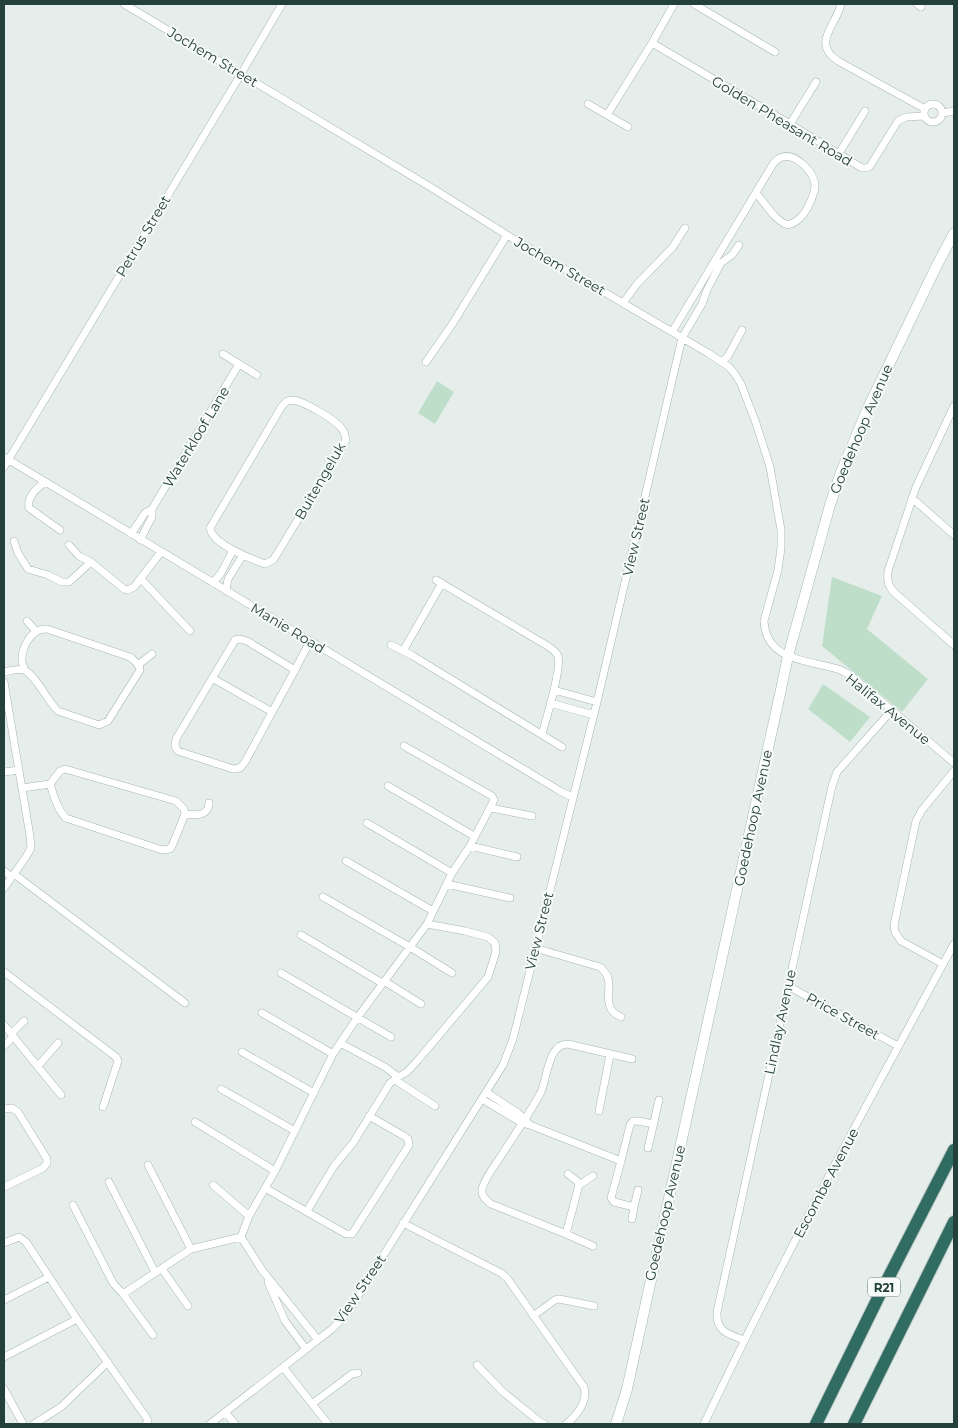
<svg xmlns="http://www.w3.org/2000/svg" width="958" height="1428" font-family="Montserrat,sans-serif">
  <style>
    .green { fill: #bfdec9 }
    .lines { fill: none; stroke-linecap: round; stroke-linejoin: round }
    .minor-casing { stroke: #a7b6b2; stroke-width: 8 }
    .secondary-casing { stroke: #a4bab3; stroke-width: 11 }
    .motorway-casing { stroke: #c2cac8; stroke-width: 14 }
    .minor { stroke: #fff; stroke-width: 7 }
    .secondary { stroke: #fff; stroke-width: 10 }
    .motorway { stroke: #316c63; stroke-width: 12 }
    .labels { text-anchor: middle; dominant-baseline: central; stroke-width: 4; stroke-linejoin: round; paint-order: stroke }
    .shield { fill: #f6faf8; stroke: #637873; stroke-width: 1 }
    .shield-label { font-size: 12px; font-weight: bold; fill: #24403a }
    .street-label { font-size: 14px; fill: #24403a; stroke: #f6faf8 }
  </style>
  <rect width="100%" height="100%" fill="#e5eeeb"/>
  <!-- green -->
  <path class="green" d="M437,381l17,11 -19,32 -17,-11z
    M832,577l50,19 -15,33 61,50 -26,33 -80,-66z
    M823,684l47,33 -20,25 -42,-33z"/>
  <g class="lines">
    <defs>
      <path id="minor" d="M124,4l308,184 75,47 201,118 21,14 6,7 6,10 15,39 14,44 11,63v18l-3,22 -14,51c2,39 41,39 70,47 8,2 15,6 21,11l99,84
        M694,4l81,48
        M841,4c-5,22 -30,39 -3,57l87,48
        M917,4l4,3
        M652,43l138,81 72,44h4l4,-2 28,-45 8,-4 18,-1
        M924 113a9 9 0 1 1 18 0a9 9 0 1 1-18 0Z
        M588,104l40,23
        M943,113l11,-2
        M607,115l45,-72 22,-39
        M790,124l26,-42
        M838,155l27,-44
        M623,303l14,-19 35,-36 13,-20
        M672,332l101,-168c3,-3 5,-6 9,-7 14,-4 32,15 33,28 0,7 -4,16 -7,22 -5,9 -10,15 -20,18 -13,-4 -23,-22 -32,-32
        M223,354l34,21
        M426,362l27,-39 54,-88
        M722,362l6,-6 14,-26
        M294,400c12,3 41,19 48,29 3,3 3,7 4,11l-69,114 -4,6 -8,4c-14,-5 -53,-20 -55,-36l72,-122 5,-5z
        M954,406l-38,81 -28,84c-1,10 0,16 8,23l58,51
        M4,457l556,334 12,6
        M4,467l237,-393 41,-70
        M45,482c-8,7 -18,13 -16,26l31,22
        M912,498l42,37
        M131,534l14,-21 7,-4 87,-145
        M140,540l12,-23v-8
        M14,541l4,12 10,16 20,6 14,7h7l22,-20 33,27 4,1 6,-3 27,-35
        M69,545l10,11 12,6
        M141,579l49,52
        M436,580l110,65c5,3 10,6 12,11 4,12 -12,64 -16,78
        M213,583l8,-10 12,-23
        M226,591l2,-12 15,-24
        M27,621l9,10
        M391,645l22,11 149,91
        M403,651l39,-68
        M138,665l14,-11
        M295,670l-48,-29 -7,-2 -5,1 -59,99 -1,7 3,5 55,18 7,-1 5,-6 50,-92 15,-29
        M4,672c6,-1 14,-4 20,-2 13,6 23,31 34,41l41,14 9,-4 32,-51c0,-6 -6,-9 -10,-13l-83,-28c-16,-1 -26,19 -25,33 1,3 2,6 3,8
        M212,678l60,34
        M4,682l26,154 1,12 -5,9 -22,31
        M554,690l43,12
        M550,703l44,12
        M4,772l15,-2
        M388,786l86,50
        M22,788l28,-4 10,-13 5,-2 111,32 8,8 1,5 -13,32 -2,3 -8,1 -96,-32c-9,-9 -12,-22 -16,-34
        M491,808l41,8
        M185,814c11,1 23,3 24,-11
        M367,823l85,50
        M470,846l47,11
        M346,861l87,50
        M4,871l8,6
        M14,874l171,129
        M447,884l63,14
        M323,897l87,50 42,26
        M301,935l81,48
        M535,948l65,19c17,14 3,28 11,42 2,4 6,6 10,8
        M943,964l-42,-23 -6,-9 -1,-7 22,-104 6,-11 32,-39
        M4,972l112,85 2,4 -15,46
        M281,973l110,64
        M384,981l37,23
        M788,986l110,60
        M262,1013l71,41
        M4,1025l57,70
        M11,1034l13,-13
        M340,1043l45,24 13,10 9,-5 11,-12 70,-83 8,-25 -1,-9 -7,-6 -23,-6 -38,-7
        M4,1046l9,-9
        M242,1052l72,41
        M38,1066l20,-23
        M395,1080l40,26
        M221,1089l74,42
        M486,1092l32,21 9,8
        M482,1099l40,24 8,2 91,36 -10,37 3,4 20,5 -2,12
        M4,1109l8,-1 6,4 29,47v4l-4,5 -39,19
        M599,1111l11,-56
        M195,1122l80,49
        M648,1148l11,-48
        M621,1161l9,-36 3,-4h4l17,3
        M148,1165l43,84
        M109,1182l46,90
        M213,1185l36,31
        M579,1185l14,-9
        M265,1188l81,46h6l57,-89 -1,-6 -4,-3 -35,-20
        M73,1205l40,78 10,11 30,41
        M634,1207l4,-17
        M307,1211l27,-45 19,-23 37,-60 8,-6
        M403,1223l98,50 6,5 77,109c4,14 -7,29 -18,37
        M566,1234l13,-49 -2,-4 -9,-7
        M241,1237l8,-21 26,-45 58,-117 24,-36 70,-94 25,-51 18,-27 24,-46 -2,-4 -88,-50
        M241,1237l21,33 56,70
        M4,1243l15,-6 7,5 51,77 69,98 2,4 -2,3
        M593,1246l-27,-12 -75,-30c-5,-4 -10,-8 -9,-15 3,-11 11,-21 17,-30 14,-22 29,-43 41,-65 8,-15 7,-50 28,-50l64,15
        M162,1269l26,37
        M268,1282l17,39 21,28
        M123,1294l68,-45 50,-12
        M4,1300l45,-23
        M533,1316l22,-16 4,-1 35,7
        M744,1340c-16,-6 -28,-8 -27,-28l115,-526 5,-14 55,-62
        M4,1357l73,-38
        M477,1365l25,26 38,31 4,2
        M283,1367l45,57
        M4,1389l19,35
        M312,1404l40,-30 6,-1
        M225,1412l10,12
        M34,1424l27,-17 47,-45
        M210,1424l122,-95 14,-14 157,-250 10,-26 84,-337 85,-364 20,-34 5,-14 14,-27 11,-8 7,-10
        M704,1424c77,-163 164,-322 250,-480"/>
      <path id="secondary" d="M616,1424l11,-35 153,-695 8,-38 42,-151 10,-30 27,-65 70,-145 17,-32"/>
      <path id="motorway" d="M816,1424l63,-128 75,-146
        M854,1424l100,-202"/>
    </defs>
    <!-- minor casing -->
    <use href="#minor" class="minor-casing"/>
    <!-- secondary casing -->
    <use href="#secondary" class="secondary-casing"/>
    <!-- motorway casing -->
    <use href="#motorway" class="motorway-casing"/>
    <!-- minor -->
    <use href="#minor" class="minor"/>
    <!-- secondary -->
    <use href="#secondary" class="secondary"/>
    <!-- motorway -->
    <use href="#motorway" class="motorway"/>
  </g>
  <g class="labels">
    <!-- shield labels -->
    <rect class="shield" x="868" y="1277.5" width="32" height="19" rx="4"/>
    <g class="shield-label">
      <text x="884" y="1287">R21</text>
    </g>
    <!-- street labels -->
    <g class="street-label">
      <text transform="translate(213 57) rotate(31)">Jochem Street</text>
      <text transform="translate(782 121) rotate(31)">Golden Pheasant Road</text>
      <text transform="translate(143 236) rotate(-59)">Petrus Street</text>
      <text transform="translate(560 266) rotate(30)">Jochem Street</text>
      <text transform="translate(861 429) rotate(-67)">Goedehoop Avenue</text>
      <text transform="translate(196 437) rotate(-59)">Waterkloof Lane</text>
      <text transform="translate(320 481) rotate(-60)">Buitengeluk</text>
      <text transform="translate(636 537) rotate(-77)">View Street</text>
      <text transform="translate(288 628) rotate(31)">Manie Road</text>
      <text transform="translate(888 709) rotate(39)">Halifax Avenue</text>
      <text transform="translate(753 818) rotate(-78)">Goedehoop Avenue</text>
      <text transform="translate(539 931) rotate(-76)">View Street</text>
      <text transform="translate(843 1016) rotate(29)">Price Street</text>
      <text transform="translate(780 1022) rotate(-78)">Lindlay Avenue</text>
      <text transform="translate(826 1183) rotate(-62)">Escombe Avenue</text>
      <text transform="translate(665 1213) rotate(-77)">Goedehoop Avenue</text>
      <text transform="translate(360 1289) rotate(-56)">View Street</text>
    </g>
  </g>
  <!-- border -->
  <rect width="958" height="1428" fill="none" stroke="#24403a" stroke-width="10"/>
</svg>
